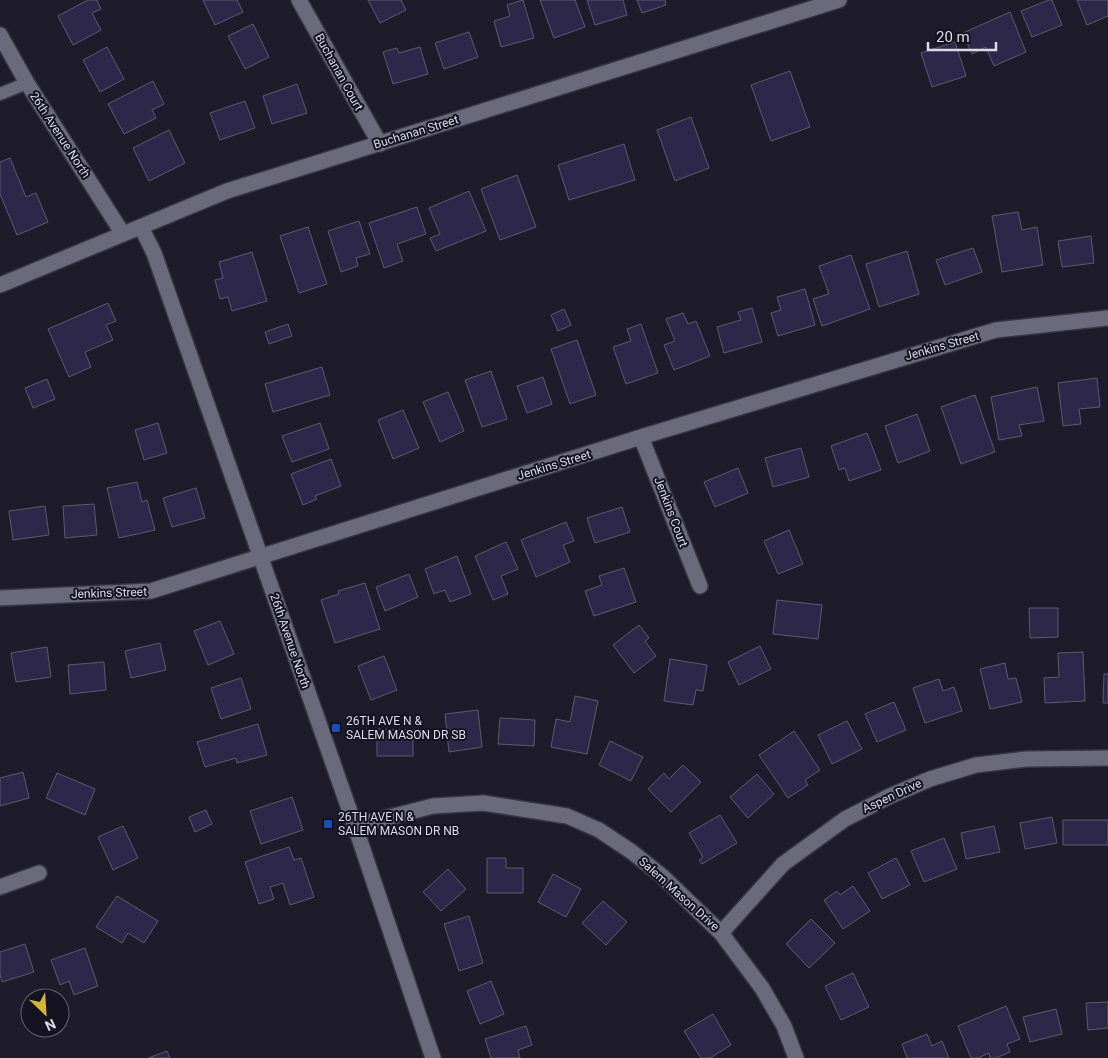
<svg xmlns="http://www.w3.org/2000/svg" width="1108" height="1058" font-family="Roboto,sans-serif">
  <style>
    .building { fill: #2d2849; stroke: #5c5b6c }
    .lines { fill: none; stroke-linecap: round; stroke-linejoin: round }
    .service-casing { stroke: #363641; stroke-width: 15 }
    .minor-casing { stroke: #363641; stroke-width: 18 }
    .tertiary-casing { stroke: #363641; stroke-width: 18 }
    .service { stroke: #6b6a7c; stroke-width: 12 }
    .minor { stroke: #6b6a7c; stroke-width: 15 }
    .tertiary { stroke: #6b6a7c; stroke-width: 15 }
    .transit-dot { fill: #1a4fb4; stroke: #151321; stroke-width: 2 }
    .labels { text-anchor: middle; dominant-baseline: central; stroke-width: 4; stroke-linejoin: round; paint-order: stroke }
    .street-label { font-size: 12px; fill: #dbdbe5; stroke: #151321 }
    .poi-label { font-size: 12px; fill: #dbdbe5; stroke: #151321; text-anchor: start }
  </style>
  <rect width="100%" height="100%" fill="#1e1c2b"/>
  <!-- building -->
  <path class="building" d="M88,0h9l4,9 -9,4 9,17 -28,15 -15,-29z
    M203,0h34l6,12 -28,13z
    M368,0h33l5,10 -26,13z
    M523,0l11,38 -33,9 -7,-26 16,-5 -3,-11z
    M540,0h35l10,27 -31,11z
    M587,0h36l4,15 -32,10z
    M637,0h28l1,5 -24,8z
    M1049,0h3l10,25 -30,12 -11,-26z
    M1077,0h31v16l-21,9z
    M1010,12l16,40 -32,14 -8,-19 -14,7 -9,-21z
    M253,24l16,33 -24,12 -17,-33z
    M469,32l9,25 -34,12 -9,-26z
    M955,42l11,34 -34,11 -11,-34z
    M107,47l17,32 -24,13 -17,-32z
    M420,47l8,27 -35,10 -10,-32 14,-4 2,5z
    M790,71l20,56 -39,14 -20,-56z
    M153,81l11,23 -12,6 4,8 -32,16 -16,-30z
    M297,84l10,29 -35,11 -9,-28z
    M245,101l10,27 -35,12 -10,-27z
    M691,117l18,51 -34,13 -18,-51z
    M169,130l16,33 -36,18 -16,-33z
    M624,144l11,36 -66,20 -11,-35z
    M10,158l16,39 10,-4 12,29 -31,13 -17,-41v-32z
    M517,175l19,52 -36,13 -19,-51z
    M469,191l17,40 -50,20 -6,-13 10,-4 -11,-26z
    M417,207l9,27 -29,10 6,17 -19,7 -15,-45z
    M1018,212l4,18 15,-3 6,38 -41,7 -10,-56z
    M359,221l11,33 -14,4 2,8 -17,6 -13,-41z
    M308,227l19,57 -28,9 -19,-57z
    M1091,236l3,27 -32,4 -4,-26z
    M973,248l9,24 -37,13 -9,-25z
    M907,251l12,43 -40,13 -13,-43z
    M252,252l15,49 -35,10 -4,-14 -8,2 -5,-19 8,-2 -4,-16z
    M851,255l19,54 -48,17 -9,-27 16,-5 -10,-28z
    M805,289l10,36 -37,11 -7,-23 10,-3 -4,-13z
    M108,303l8,18 -10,4 7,15 -28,12 6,15 -22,10 -21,-48z
    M752,308l10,34 -38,11 -7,-26 24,-7 -3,-8z
    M564,309l7,16 -13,6 -7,-16z
    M683,313l5,11 8,-3 14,35 -36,14 -10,-25 11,-4 -9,-22z
    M288,324l4,12 -23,8 -4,-12z
    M641,324l17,49 -32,11 -13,-37 18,-6 -4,-12z
    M577,340l19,55 -26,9 -19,-55z
    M322,367l8,28 -57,17 -8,-28z
    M491,371l16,48 -25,8 -17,-47z
    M543,377l9,27 -25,9 -10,-27z
    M1097,378l3,29 -21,2 2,15 -18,2 -5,-43z
    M47,379l8,20 -22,9 -8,-20z
    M1037,387l7,34 -25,4 3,11 -23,4 -8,-43z
    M448,392l16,39 -24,11 -17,-40z
    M975,395l20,57 -34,12 -20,-57z
    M403,410l16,38 -26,11 -15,-39z
    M917,414l13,37 -32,12 -13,-37z
    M158,423l9,30 -23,7 -9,-30z
    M320,423l9,26 -37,13 -10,-26z
    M867,433l14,37 -32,11 -4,-13 -6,2 -8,-24z
    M801,448l8,29 -36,10 -8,-29z
    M331,459l10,27 -26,10 2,3 -14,6 -12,-31z
    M738,468l10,25 -33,14 -11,-25z
    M137,482l5,20 5,-2 8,30 -36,8 -12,-50z
    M196,488l9,30 -33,9 -9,-29z
    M94,504l3,31 -32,3 -2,-32z
    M45,506l4,29 -36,5 -4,-29z
    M622,507l8,25 -35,11 -8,-25z
    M566,522l8,19 -11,4 7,17 -34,15 -15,-37z
    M789,530l14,34 -25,10 -14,-33z
    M506,542l12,27 -17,7 7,18 -15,6 -18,-44z
    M457,556l14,38 -21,8 -5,-12 -11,4 -9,-25z
    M624,568l12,34 -42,14 -9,-25 17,-6 -3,-9z
    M409,574l9,23 -33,14 -9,-24z
    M365,583l15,46 -45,14 -14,-43 18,-6 -1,-3z
    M777,600l45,5 -4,34 -45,-5z
    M1029,608h29v29l-28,1z
    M220,621l14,33 -26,11 -14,-34z
    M639,625l10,13 -4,3 11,15 -22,17 -21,-28z
    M160,643l6,27 -35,8 -6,-27z
    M760,646l11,23 -32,16 -11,-23z
    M47,647l4,30 -35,5 -5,-29z
    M1083,652l2,49 -40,2 -1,-25 15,-1 -1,-24z
    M384,656l13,34 -26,10 -13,-34z
    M670,659l37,6 -4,26 -7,-1 -3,15 -29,-4z
    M104,662l2,28 -36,4 -2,-29z
    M1005,663l3,16 8,-1 6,24 -32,7 -10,-40z
    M1104,674h4v29h-5z
    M241,678l10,31 -30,10 -10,-31z
    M939,679l4,12 11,-4 8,24 -37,12 -12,-35z
    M575,696l23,5 -11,53 -36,-7 5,-28 14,3z
    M894,702l12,28 -29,12 -12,-28z
    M478,710l4,37 -33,5 -4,-38z
    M500,718l35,2 -1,26 -36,-2z
    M847,721l15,28 -30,15 -14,-29z
    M258,724l9,31 -30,8 -1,-5 -31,9 -8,-25z
    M377,729l36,1v26h-36z
    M794,731l26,39 -15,10 3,5 -20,13 -29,-43z
    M610,741l33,16 -12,24 -32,-16z
    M683,765l18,17 -30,30 -23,-23 16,-16 5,6z
    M23,772l6,26 -29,8v-28z
    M57,773l38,16 -10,26 -39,-17z
    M757,774l17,20 -26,24 -18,-21z
    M292,797l11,33 -42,14 -11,-33z
    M206,810l6,14 -17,8 -6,-15z
    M720,815l17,28 -35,21 -3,-4 4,-3 -14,-24z
    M1052,817l5,26 -32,6 -5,-26z
    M1063,820h45v25h-45z
    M123,826l15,32 -25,12 -15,-33z
    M994,826l6,26 -34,7 -5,-26z
    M944,838l13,31 -33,13 -13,-31z
    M289,847l5,13 7,-2 13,39 -24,8 -7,-22 -13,4 4,12 -15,5 -14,-42z
    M487,858h19v10h17v25h-36z
    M896,858l14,27 -28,14 -14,-26z
    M448,869l18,20 -25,22 -18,-19z
    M553,874l28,15 -15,28 -28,-15z
    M853,886l17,25 -27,18 -19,-29 13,-9 3,4z
    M117,896l41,25 -14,22 -16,-10 -6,10 -26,-16z
    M603,901l24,21 -21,23 -24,-22z
    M469,916l14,47 -24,8 -15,-47z
    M811,919l24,24 -26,25 -23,-24z
    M25,944l9,28 -32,10 -2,-8v-22z
    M85,948l13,38 -24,9 -5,-14 -9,4 -9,-25z
    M853,973l16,34 -28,13 -16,-34z
    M491,981l13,33 -24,10 -13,-33z
    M1108,1002v26l-20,2 -2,-27z
    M1006,1006l14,33 -13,5 3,8 -14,6h-6l-1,-5 -11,5h-7l-13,-32z
    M1056,1009l6,25 -32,8 -7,-25z
    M713,1014l18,31 -21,13h-9l-17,-27z
    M526,1026l6,19 -14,5 2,8h-29l-6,-19z
    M927,1034l5,12 10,-5 7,17h-42l-5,-14z
    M167,1051l3,7h-22z"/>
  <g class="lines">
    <defs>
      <path id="service" d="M0,94l27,-11"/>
      <path id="minor" d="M299,0l81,144
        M0,35l27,48 96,151
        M141,227l13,26 201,573 78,232
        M641,437l59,149
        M0,598l151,-7 490,-154 355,-107 112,-12
        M355,826l78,-20 50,-3 84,13 32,14 33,22 30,24 59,57 41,55 22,38 12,32
        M0,887l39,-14
        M721,933l62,-69 62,-45 45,-23 40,-17 46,-14 50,-6 82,-1"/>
      <path id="tertiary" d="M0,285l227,-94 612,-191"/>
    </defs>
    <!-- service casing -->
    <use href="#service" class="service-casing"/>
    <!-- minor casing -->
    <use href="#minor" class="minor-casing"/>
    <!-- tertiary casing -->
    <use href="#tertiary" class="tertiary-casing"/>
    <!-- service -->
    <use href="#service" class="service"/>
    <!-- minor -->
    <use href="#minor" class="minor"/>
    <!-- tertiary -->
    <use href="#tertiary" class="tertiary"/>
  </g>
  <!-- markers -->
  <g class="transit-dot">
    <rect x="331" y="723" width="10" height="10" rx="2.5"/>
    <rect x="323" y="819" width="10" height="10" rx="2.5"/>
  </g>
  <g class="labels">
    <!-- street labels -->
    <g class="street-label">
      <text transform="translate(339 72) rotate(61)">Buchanan Court</text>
      <text transform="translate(416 132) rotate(-17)">Buchanan Street</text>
      <text transform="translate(60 135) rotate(57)">26th Avenue North</text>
      <text transform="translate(942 346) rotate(-16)">Jenkins Street</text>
      <text transform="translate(554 465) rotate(-17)">Jenkins Street</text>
      <text transform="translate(671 512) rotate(69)">Jenkins Court</text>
      <text transform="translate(109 593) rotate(-2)">Jenkins Street</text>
      <text transform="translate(290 641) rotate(71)">26th Avenue North</text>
      <text transform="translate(892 796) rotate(-25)">Aspen Drive</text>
      <text transform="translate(679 894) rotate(42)">Salem Mason Drive</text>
    </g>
    <!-- poi labels -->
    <g class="poi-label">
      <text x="346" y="721">26TH AVE N &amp;<tspan x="346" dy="14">SALEM MASON DR SB</tspan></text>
      <text x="338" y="817">26TH AVE N &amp;<tspan x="338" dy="14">SALEM MASON DR NB</tspan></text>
    </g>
  </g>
  <!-- north arrow -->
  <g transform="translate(45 1013) rotate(155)"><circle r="24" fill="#151321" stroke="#64636f"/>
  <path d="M0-4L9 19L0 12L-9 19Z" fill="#d4b635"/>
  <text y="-8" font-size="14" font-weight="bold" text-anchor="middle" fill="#dbdbe5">N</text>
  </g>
  <!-- scale -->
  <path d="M928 42v8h68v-8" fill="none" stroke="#dbdbe5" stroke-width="2.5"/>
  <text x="936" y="42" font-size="15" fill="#dbdbe5" stroke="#151321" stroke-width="4" paint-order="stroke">20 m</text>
</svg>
